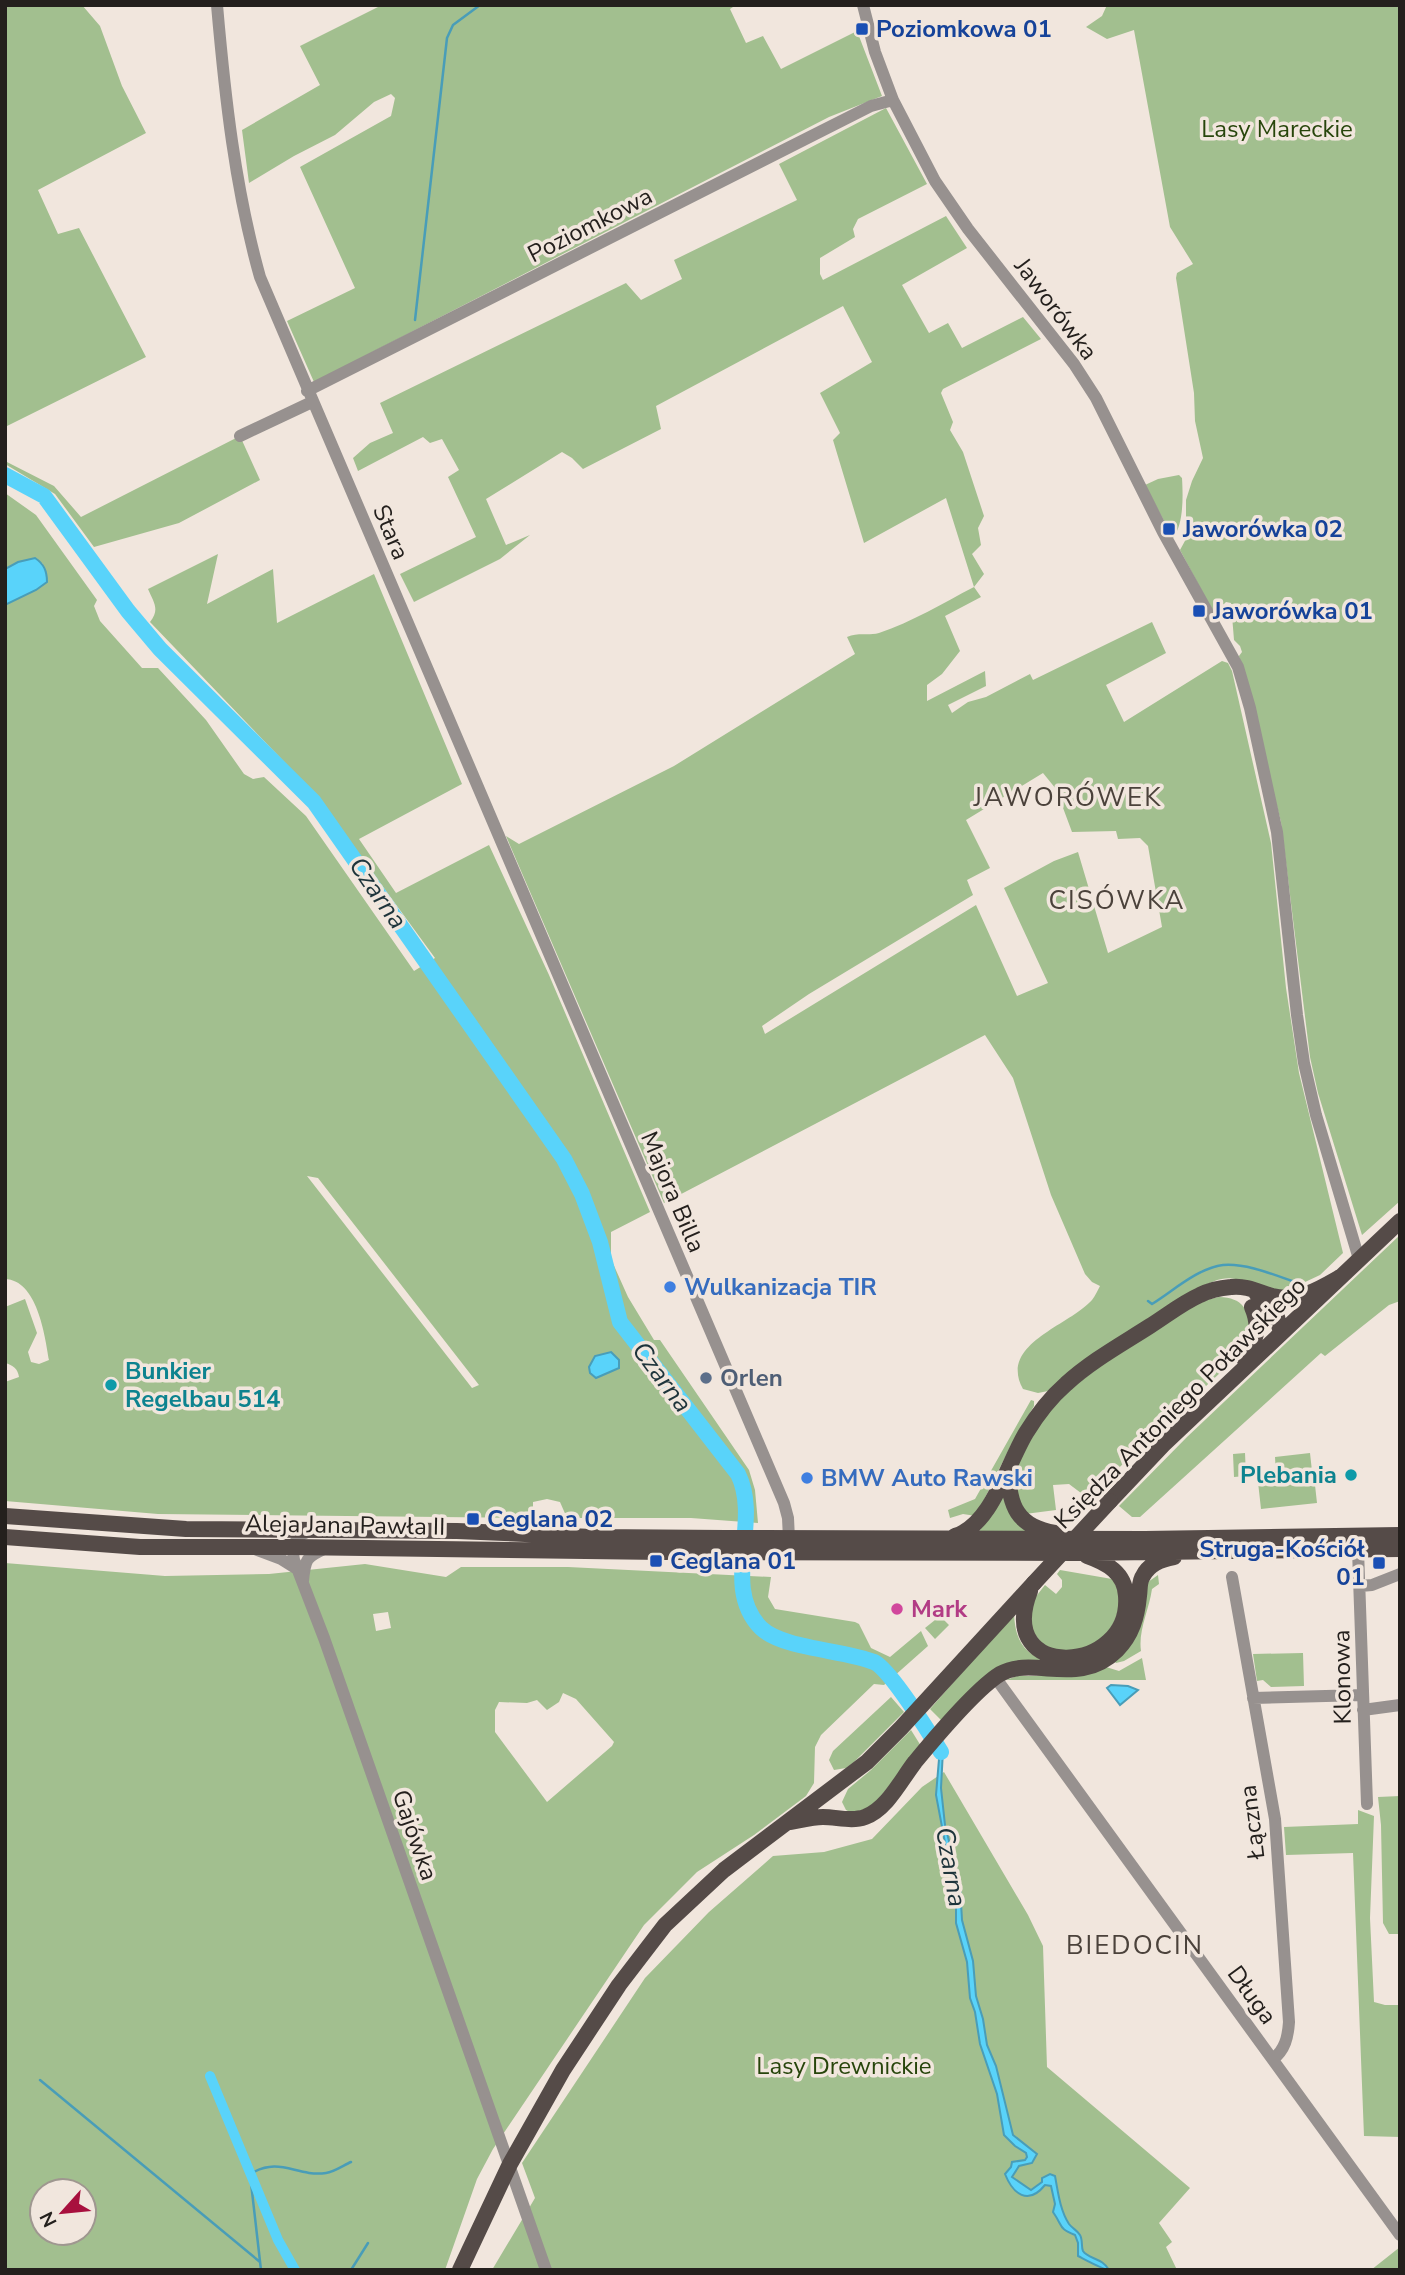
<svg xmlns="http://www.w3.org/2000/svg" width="1405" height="2275" font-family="'Nunito Sans',sans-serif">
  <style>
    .green { fill: #a2bf8f; fill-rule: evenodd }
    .water { fill: #59d3fa; stroke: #499db8; stroke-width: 2 }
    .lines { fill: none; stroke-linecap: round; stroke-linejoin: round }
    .stream { stroke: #499db8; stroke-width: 2.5 }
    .canal { stroke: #59d3fa; stroke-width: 10 }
    .river { stroke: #59d3fa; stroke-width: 16 }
    .minor { stroke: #97918f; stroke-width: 12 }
    .major { stroke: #554b48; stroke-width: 16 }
    .major-bridge { stroke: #554b48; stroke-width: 16 }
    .transit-dot { fill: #1a4fb4; stroke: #f1e6dd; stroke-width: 2.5 }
    .shop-dot { fill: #3f7fe0; stroke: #f1e6dd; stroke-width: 2.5 }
    .service-dot { fill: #5c6f8a; stroke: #f1e6dd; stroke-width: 2.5 }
    .culture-dot { fill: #0f9aa8; stroke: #f1e6dd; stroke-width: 2.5 }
    .hotel-dot { fill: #d1479c; stroke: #f1e6dd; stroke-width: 2.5 }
    .labels { text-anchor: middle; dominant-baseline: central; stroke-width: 7; stroke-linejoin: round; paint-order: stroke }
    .transit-label { font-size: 24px; font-weight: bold; fill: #164399; stroke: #f1e6dd; text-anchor: start }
    .park-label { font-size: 24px; fill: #27450b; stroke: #f1e6dd }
    .street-label { font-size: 24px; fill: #24201d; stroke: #f1e6dd }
    .shop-label { font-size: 24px; font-weight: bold; fill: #366cbe; stroke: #f1e6dd; text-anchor: start }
    .culture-label { font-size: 24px; font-weight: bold; fill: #0d838f; stroke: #f1e6dd; text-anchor: start }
    .service-label { font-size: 24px; font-weight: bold; fill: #4e5e75; stroke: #f1e6dd; text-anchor: start }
    .hotel-label { font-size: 24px; font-weight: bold; fill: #b23c85; stroke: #f1e6dd; text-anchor: start }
    .neighbourhood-label { font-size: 26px; letter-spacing: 2px; fill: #4b423b; stroke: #f1e6dd }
    .water-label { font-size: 26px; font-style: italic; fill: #1e343b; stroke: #f1e6dd }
  </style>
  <rect width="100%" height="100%" fill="#f1e6dd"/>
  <!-- green -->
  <path class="green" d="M5,5h77l18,21 22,60 24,47 -108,57 20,44 21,-6 67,129 -141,70z
    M382,5h354l-6,4 16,34 17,-7 18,33 76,-38 25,65 -53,21 -515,265 -27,-61 68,-33 -55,-121 91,-51 4,-18 -4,-4 -17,8 -39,33 -41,21 -45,27 -7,-53 78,-45 -20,-39z
    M1107,5h293v1196l-38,34 -44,-142 -8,-36 -29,-235 -41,-160 -1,-6 3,-4 -2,-6 -6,-6 -3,-37 -5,-1 -10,10 -5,-4 -31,-58 6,-11v-39l6,-19 11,-23 -8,-37 -1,-28 -18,-115 1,-5 16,-9 -23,-37 -36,-197 -27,9 -21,-12 16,-11z
    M886,108l41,76 -69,35 -5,10 2,8 -35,21v16l3,6 123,-64 21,32 -65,37 27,48 19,-10 14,25 61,-31 18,22 -98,50 -2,4 12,29 -3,8 13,22 21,64 -6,12 3,17 -9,9 12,20 -10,13 7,10 -36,19 15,35 -18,23 -15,11v16l58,-30 1,15 -38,19 4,8 16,-11 18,-5 44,-23 3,6 119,-58 14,31 -60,32 18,37 98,-61 6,2 4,8 39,172 15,145 13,85 44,180 -23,22 -17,8 -1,8c-11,0 -24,1 -34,-2 -38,-11 -37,-18 -75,2l-145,100 -10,2 -15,-4c-25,-45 46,-63 69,-89 3,-4 6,-10 8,-14l-8,-4 -7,-8 -34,-79 -38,-117 -28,-43 -321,168 -158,-367 13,8 155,-78 181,-112 -8,-17c11,-5 21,-1 32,-4 33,-11 64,-30 95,-46l-28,-89 -82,45 -31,-103 7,-7 -20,-40 52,-31 -29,-56 -187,100 5,23 -78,40 -11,-11 -10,-6 -76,47 20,46 24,-10 -30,24 -86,43 -14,-28 76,-37 -28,-60 11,-7 -17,-31 -12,4 -7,-6 -65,34 -5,-13 17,-15 23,-10 -13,-30 246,-120 15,17 41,-21 -8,-19 123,-60 -18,-36zM1043,773l13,16 16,43 44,-1 2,8 22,-1 8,8 14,81 -54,26 -30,-101 -24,9 -50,27 44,95 -31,13 -41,-91 -211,129 -3,-8 47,-32 164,-99 -6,-15 23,-12 -24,-48z
    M240,436l20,44 -81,43 -85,24 -39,-53 -50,-30v-3l49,25 27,31z
    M1179,475l3,3c1,17 2,46 -9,60l-28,-53 13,-6z
    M5,493l31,22 61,85 -3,6 6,15 42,47h16l48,52 38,54 9,5 11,-2 42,39 108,155 21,-13 -119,-163 -166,-173c10,-13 4,-19 -2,-33l70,-35 -11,50 66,-35 4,54 97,-49 88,210 -103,55 37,54 93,-48 60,130 101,237 -39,20v27l17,38 26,43h6l89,130 6,20 3,33 -67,-5h-124l-7,-16 -13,-3 -14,3v16l-375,-4 -153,-13v-119l14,-5c-1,-8 -6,-12 -14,-14v-56l20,-8 12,34 -9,19 3,10 8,2 10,-4c-4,-25 -12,-80 -44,-81v-674l31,-15 11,-8v-8l-5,-11 -24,-1 -13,7zM307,1176l11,2 161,207 -7,3z
    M1400,1235v66l-11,4 -64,51 -4,-3 -181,164h-8l-13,-11 68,-69z
    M1219,1297c25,1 27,12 35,33l-16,26 -147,138 -10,-1 -12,-9 -16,1 3,25 -31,4c-5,-11 -13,-22 -11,-35 9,-67 87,-114 139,-148 20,-13 42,-30 66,-34z
    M1031,1400l3,1v5l-23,39 -35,71 -13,-2 -13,4 -2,-8 27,-11z
    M1245,1453l1,23 -12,1 -1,-23z
    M1310,1453l2,18 -36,3 -1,-17z
    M1314,1476l3,27 -56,6 -3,-27z
    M1002,1491l29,41h-52z
    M5,1563l160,13 104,-2 96,-10 81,13 15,-10h107l203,10 -3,20 7,12 80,13 4,2 12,24 19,9 31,-26 7,15 -44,39 -10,-1 -53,51 -6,12 -1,36 -8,13 -52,39 -57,37 -53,53 -151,224 -16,30 -32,91h-440zM388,1612l3,16 -15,3 -3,-17zM563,1693l13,6 38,43 -2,4 -65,56 -52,-70v-22l4,-8 28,1 10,-3 10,10 12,-8zM42,2191h42v42h-42z
    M1060,1570l52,9c21,27 -7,71 -39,73 -9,1 -19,-3 -28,-4l-16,-22 5,-27 11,-14 11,9 6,-7v-7l-5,-6z
    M1158,1575l1,9 -7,5c-3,21 -14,42 -11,62l-17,10 -8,2 -2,-2c26,-18 28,-49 34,-79z
    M1014,1613c1,24 7,38 30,48l-19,4 -81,58 -14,-14z
    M935,1620h9l5,5 -14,14 -10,-11z
    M1303,1653l1,33 -33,1 -8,-7 -6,1 -4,-27z
    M1142,1658l4,22h-140l11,-4h65l24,-9 13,4z
    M891,1697l13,15 -50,50 -8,6 -12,2 -5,-10 4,-9z
    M911,1730l10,16 -49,61 -20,6 -6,-3 -4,-8 6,-13 23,-19z
    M944,1772l84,143 15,31 4,121 143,121 -31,35 13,19 -6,5 11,23h-685l43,-72 -13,-35 123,-185 64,-66 64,-56 51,-4 48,-13 50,-52z
    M1400,1796v138h-11l-6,-11 -2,-98 -3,-28z
    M1358,1810l16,6 -4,102 4,84 11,3h15v132l-36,-1 -11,-283 -67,2 -2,-28 74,-3z
    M1400,2247v23h-29z"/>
  <!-- water -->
  <path class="water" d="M35,558c9,6 12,13 12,24l-11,8 -31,15v-36l13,-7z
    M611,1352l8,8v8l-23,10 -6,-5 -1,-6 6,-11z
    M1111,1685l17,1 10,4 -18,15 -13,-17z
    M940,1744l3,6 -2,38 4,37 15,60 2,35 11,41 3,35 7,23 4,26 9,21 17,69 24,19 -5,9 -13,3 -7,11 19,13 11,-8v-4l8,-4 5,2c3,16 5,34 14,48 4,5 8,6 11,11 3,5 1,12 3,16 5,8 20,7 26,19 -5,0 -25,-11 -31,-14v-13l-3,-8c-17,-7 -11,-7 -22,-23l2,-8 -4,-18 -6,-1c-17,21 -32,9 -40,-11l6,-7 1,-5 13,-2 2,-3 -1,-4 -11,-7 -11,-11 -7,-41 -17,-50 -5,-32 -5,-14 -3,-36 -11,-39v-22l-20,-106 3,-36 -2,-10z"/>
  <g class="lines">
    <!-- stream -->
    <path class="stream" d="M415,320l32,-282 6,-13 27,-20
      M1148,1301l4,3c21,-13 46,-36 71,-39 22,-2 49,9 69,16
      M40,2080l220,182
      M261,2270l-11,-96c31,-18 45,3 76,-1 8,-1 18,-8 25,-11
      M351,2270l17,-27"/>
    <!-- canal -->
    <path class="canal" d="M210,2076l68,164 17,30"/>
    <!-- river -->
    <path class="river" d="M5,475l39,21 84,115 32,38 154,153 250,357 18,35 18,48 20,80 118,152c24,48 -18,112 23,154 22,21 84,22 113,34 16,7 56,72 67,90"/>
    <!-- minor -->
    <path class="minor" d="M217,5c8,92 18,183 43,272l524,1226 4,15 1,21
      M863,5l12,47 18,48 42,81 33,48 106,135 22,34 67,134 75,135 12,41 27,124 20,183 7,48 12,52 43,144
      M307,391l564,-285 22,-6
      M240,436l72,-34
      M312,1530c-16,5 -21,14 -18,30l30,78 222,632
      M257,1550l24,9 16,10
      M1358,1550l9,254
      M1232,1577l43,242 14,203c-1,15 -4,28 -16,37
      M303,1581c2,-22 3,-24 23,-33
      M1360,1586l12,-1 28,-11
      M995,1677l405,558
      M1253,1698l110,-3
      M1363,1710l37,-5"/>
    <!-- major -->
    <path class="major" d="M1256,1293l20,20 5,20
      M1244,1359c12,-18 17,-31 8,-52
      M1008,1471c1,34 9,56 47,62
      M1110,1501l53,-56 237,-224
      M5,1516l181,13 271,2 135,6 133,1 420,1 255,-4
      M955,1536c37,-11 52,-72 71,-103 11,-18 24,-35 40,-49 25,-23 56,-40 84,-58 16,-10 32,-23 50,-31 10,-5 20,-7 31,-8 14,-2 28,5 41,9 26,7 49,-8 70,-20
      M5,1537l135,10h152l371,5 412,1 325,-4
      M1030,1591c-36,92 102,84 96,5 -1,-23 -19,-33 -39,-40
      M791,1822c11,-2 21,-5 32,-5 14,0 29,5 42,0 22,-8 36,-37 50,-55 19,-23 61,-73 85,-88 34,-19 79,14 117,-24 15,-15 20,-33 22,-54 1,-6 0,-15 4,-20 6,-12 19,-17 31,-19
      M460,2270l50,-106 53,-94 56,-85 46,-60 59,-55 143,-108 34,-34 133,-145"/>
    <!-- major-bridge -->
    <path class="major-bridge" d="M1034,1583l76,-82"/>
  </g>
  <!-- markers -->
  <g class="transit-dot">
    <rect x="855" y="22" width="14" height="14" rx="3.5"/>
    <rect x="1162" y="522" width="14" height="14" rx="3.5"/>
    <rect x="1192" y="604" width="14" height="14" rx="3.5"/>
    <rect x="466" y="1512" width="14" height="14" rx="3.5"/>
    <rect x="649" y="1554" width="14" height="14" rx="3.5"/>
    <rect x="1372" y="1556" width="14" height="14" rx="3.5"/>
  </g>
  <g class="shop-dot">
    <circle cx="670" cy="1287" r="7"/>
    <circle cx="807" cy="1478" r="7"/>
  </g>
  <circle class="service-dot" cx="706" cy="1378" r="7"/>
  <g class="culture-dot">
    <circle cx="111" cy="1385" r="7"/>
    <circle cx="1351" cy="1475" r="7"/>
  </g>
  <circle class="hotel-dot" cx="897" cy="1609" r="7"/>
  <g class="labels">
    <!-- transit labels -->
    <g class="transit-label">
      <text x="876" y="29">Poziomkowa 01</text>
      <text x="1183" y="529">Jaworówka 02</text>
      <text x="1213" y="611">Jaworówka 01</text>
      <text x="487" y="1519">Ceglana 02</text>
      <text x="1365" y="1549" text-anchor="end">Struga-Kościół<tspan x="1365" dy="28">01</tspan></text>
      <text x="670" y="1561">Ceglana 01</text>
    </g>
    <!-- park labels -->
    <g class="park-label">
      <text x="1277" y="129">Lasy Mareckie</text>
      <text x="844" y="2066">Lasy Drewnickie</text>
    </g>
    <!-- street labels -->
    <g class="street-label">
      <text transform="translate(590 225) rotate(-27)">Poziomkowa</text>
      <text transform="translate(1056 309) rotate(53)">Jaworówka</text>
      <text transform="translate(391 532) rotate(67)">Stara</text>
      <text transform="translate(673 1192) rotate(67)">Majora Billa</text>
      <text transform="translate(1180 1403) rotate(-45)">Księdza Antoniego Poławskiego</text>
      <text transform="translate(345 1525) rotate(1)">Aleja Jana Pawła II</text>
      <text transform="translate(1342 1677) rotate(-91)">Klonowa</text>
      <text transform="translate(1252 1822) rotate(-97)">Łączna</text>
      <text transform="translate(415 1835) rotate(71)">Gajówka</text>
      <text transform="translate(1252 1995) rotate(54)">Długa</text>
    </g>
    <!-- shop labels -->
    <g class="shop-label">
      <text x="684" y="1287">Wulkanizacja TIR</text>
      <text x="821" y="1478">BMW Auto Rawski</text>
    </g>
    <!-- culture labels -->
    <g class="culture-label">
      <text x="125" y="1371">Bunkier<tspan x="125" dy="28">Regelbau 514</tspan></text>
      <text x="1337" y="1475" text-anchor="end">Plebania</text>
    </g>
    <!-- service labels -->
    <g class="service-label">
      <text x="720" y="1378">Orlen</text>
    </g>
    <!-- hotel labels -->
    <g class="hotel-label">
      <text x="911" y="1609">Mark</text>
    </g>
    <!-- neighbourhood labels -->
    <g class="neighbourhood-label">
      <text x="1068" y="797">JAWORÓWEK</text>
      <text x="1117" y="900">CISÓWKA</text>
      <text x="1135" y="1945">BIEDOCIN</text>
    </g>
    <!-- water labels -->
    <g class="water-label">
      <text transform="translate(378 893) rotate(55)">Czarna</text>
      <text transform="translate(662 1377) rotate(53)">Czarna</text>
      <text transform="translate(951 1867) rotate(80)">Czarna</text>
    </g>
  </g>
  <!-- border -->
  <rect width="1405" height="2275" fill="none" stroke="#24201d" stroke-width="14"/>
  <!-- north arrow -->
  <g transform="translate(63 2212) rotate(243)"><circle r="33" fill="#f1e6dd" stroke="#9f9790" stroke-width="2"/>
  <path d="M0-5L12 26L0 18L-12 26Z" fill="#a8103e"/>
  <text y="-10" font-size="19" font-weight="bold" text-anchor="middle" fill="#24201d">N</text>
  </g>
</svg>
